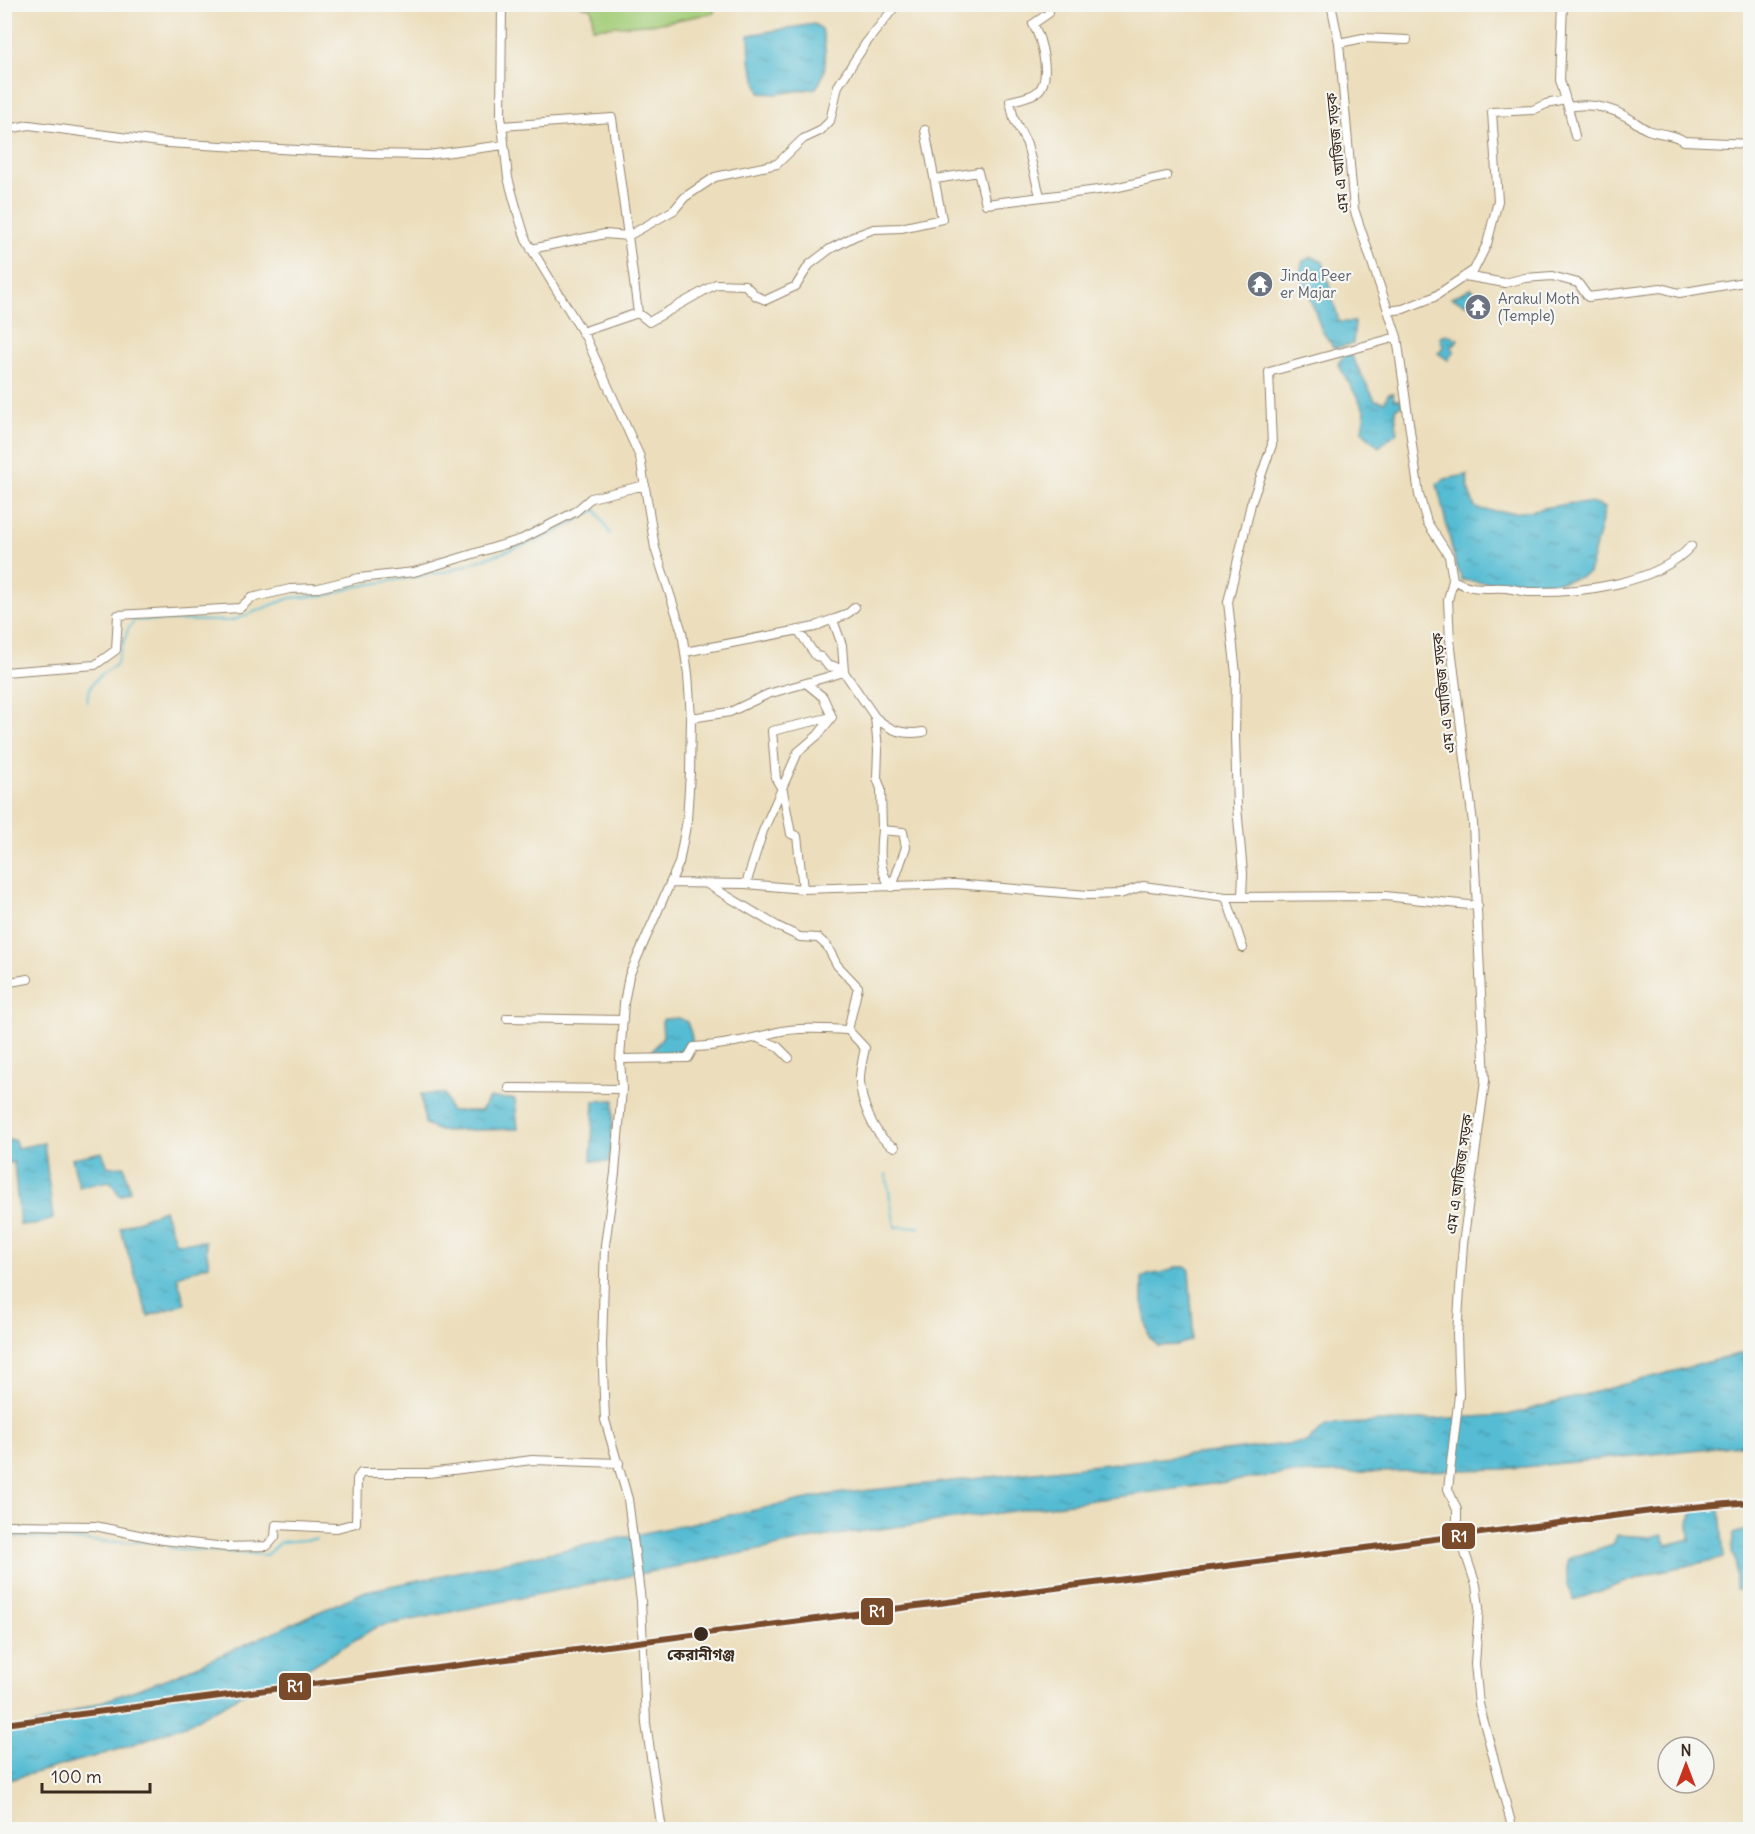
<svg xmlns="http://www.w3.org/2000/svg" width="1755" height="1834" font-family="Delius,'Noto Sans Bengali',sans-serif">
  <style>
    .park { fill: #a4cd79; stroke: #707c4c; stroke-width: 1.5 }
    .water { fill: url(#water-ripples); stroke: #487378; stroke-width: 1.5 }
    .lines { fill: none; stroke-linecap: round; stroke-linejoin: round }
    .stream { stroke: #55bcd3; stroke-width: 2 }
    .street-casing { stroke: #94846d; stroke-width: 10 }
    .street { stroke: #fff; stroke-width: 8 }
    .rail-1-casing { stroke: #f6f6f2; stroke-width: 10 }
    .rail-1 { stroke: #7a4b2a; stroke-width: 6 }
    .stop-dot { fill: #3b2a1e; stroke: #f6f6f2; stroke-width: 2 }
    .labels { text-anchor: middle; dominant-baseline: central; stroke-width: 4.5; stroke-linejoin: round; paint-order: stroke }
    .street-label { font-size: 15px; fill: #3b2a1e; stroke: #f6f6f2 }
    .worship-label { font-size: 15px; fill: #5b616d; stroke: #f6f6f2; text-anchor: start }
    .stop-label { font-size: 15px; font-weight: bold; fill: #3b2a1e; stroke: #f6f6f2 }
    .line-badge { stroke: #f6f6f2; stroke-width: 2 }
    .badge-label { font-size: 16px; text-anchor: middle; font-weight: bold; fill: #fff }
  </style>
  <defs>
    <pattern id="water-ripples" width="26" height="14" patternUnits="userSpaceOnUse" patternTransform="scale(1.5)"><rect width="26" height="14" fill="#55bcd3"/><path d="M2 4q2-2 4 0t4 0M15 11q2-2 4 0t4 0" fill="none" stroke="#4899ab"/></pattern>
  </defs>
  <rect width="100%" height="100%" fill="#f6f6f2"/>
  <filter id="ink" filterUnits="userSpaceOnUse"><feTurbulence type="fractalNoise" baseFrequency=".0167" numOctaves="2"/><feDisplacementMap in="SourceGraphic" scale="12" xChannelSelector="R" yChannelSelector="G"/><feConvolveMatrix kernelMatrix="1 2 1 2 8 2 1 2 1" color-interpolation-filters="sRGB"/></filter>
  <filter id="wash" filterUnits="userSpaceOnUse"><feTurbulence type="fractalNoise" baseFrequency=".008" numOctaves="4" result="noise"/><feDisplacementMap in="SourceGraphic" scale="24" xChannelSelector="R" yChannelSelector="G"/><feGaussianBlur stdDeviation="1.35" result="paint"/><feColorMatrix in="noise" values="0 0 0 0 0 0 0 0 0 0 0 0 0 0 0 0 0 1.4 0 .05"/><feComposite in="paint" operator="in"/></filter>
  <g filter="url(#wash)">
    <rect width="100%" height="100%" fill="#ecdebc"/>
    <!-- park -->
    <path class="park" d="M579,5h134l1,8 -53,10 -68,5 -1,-19z"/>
    <!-- water -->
    <path class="water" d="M814,24l8,5c4,18 7,43 -6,59l-40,6 -16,-1 -10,-32 -1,-26z
      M1312,257l11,5 16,60h16l-2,22 -19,4 -12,-17 -22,-60 3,-10z
      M1471,288l11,11 -3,4 -10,2 -18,-7z
      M1446,334l12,5 -3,6h-4l3,6 -6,9 -10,-7 5,-6 -3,-10z
      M1344,355h7l24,45 10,2 3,-8 5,-1 1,7h7l1,5 -7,4 2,23 -18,15 -17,-16 3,-20 -27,-47z
      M1467,475l2,17 6,15 4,2c14,2 28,4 42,3 25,-2 61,-17 84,-4l-16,65c-26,15 -97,11 -127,7l-7,-18 -18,-78 8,-5z
      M679,1018l8,4c5,13 9,21 -1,33l-30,1 -4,-5 11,-15 -1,-14 2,-3z
      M421,1094h24l5,17h31l8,-13 26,1 3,30 -79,2 -14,-7z
      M614,1100l-4,62 -19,-1 3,-60z
      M4,1140h11l2,8 27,-5 9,76 -19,6h-14l-6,-62 -9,-1z
      M102,1152l6,15 16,-1 6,25 -10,5 -10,-15 -31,6 -7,-29z
      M164,1210l12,33 29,-2 4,24 -32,11 8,28 -37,12 -28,-88z
      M1176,1267h11l2,4 4,57 -2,12 -13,5 -20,1 -9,-9 -7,-36v-23c11,-7 24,-3 34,-11z
      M1750,1351v93l-246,25 -218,5 -458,62 -452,91 -64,39 -67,27 -57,31 -74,27 -109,30v-49l28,-6 136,-48 197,-87 460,-96 480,-53 21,-17 181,-10z
      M1720,1509l4,49 -68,14 -82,28 -7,-15v-26l46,-15 4,-9 34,2 11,-3 5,11 23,-6 -1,-17 5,-12z
      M1750,1529v60l-14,1v-28l-4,-9 1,-19z"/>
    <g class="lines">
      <!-- stream -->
      <path class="stream" d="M87,703c1,-21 12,-28 29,-38l12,-36 7,-9 96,1 59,-23 39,-3 25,-8 95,-16 95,-33 52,-28 14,24
        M886,1174l9,53h25
        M4,1536l107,6h44
        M163,1543l8,5 95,7 15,-13 35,-3"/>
    </g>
  </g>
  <g filter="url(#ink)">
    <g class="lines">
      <defs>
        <path id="street" d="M502,4l-1,112 7,62 8,29 10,33 60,98 54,119 15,91 27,84 6,42 3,44 -1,55 -3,47 -8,43 -50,113 -5,27 -4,56 2,30 -7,84 -10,72 -3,101 3,74 23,79 13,102 5,123 16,106
          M1331,4l8,39 15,166 43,128 22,158 8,27 22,34 4,24 -5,20 2,40 23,183 12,258 -22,163 -6,90 2,61 -11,94 9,21v19l19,56 3,22 -4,57 4,40 34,126
          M1563,4l-3,76 8,27c20,-4 41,0 59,10 8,4 13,10 21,13 12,5 25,3 36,11l66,3
          M1339,43l24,-5 44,2
          M1568,107l7,29
          M502,126l110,-8 16,118 46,-26 11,-13 30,-20 62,-13 26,-25 17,-8 10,-10 8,-35 28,-43 31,-39
          M4,130l25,-5 138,18 203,11 58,1 76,-10
          M936,179l42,-7 8,32 128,-16 53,-12
          M1040,196l-13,-52 -13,-25 -4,-18c8,-2 21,-4 27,-9 16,-12 4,-54 -4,-68l16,-11 -1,-9
          M531,249l74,-15 23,2 10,77
          M1465,276l40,7 20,-5 27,-2 26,7 10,14 73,-9 18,5 71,-12
          M1388,311l15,-2 31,-12 40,-27 13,-26 11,-43 -6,-89 41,-2 13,-6 20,-4
          M582,332l56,-19 11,9 67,-38 29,1 11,11 10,4 30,-14 13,-21 21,-16 25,-13 19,-7 27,-1 41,-9 -17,-89
          M1453,580c20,11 31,7 53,8 7,1 15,3 22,4 51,1 128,-7 163,-46
          M798,630l18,26 5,1 8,10 5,-1 10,6 -2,-27 -9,-25
          M685,652l130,-25c14,-9 29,-7 40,-20
          M4,672l91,-7 21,-15 2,-35 122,-7 11,-10 39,-9 28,-1 41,-10 55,-6 108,-33 53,-27 16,-14 54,-13
          M807,684l16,13 9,20
          M691,718l39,-6 38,-18 76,-22 31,45
          M882,830c-2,18 -4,43 10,57l14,-40 -3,-15 -21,-2 -1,-41 -4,-11 1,-28 -3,-33c16,14 27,18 48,15
          M671,883l75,1 57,5 152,-5 133,11 32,-1 23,-8 83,11 159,-1 93,10
          M707,884l70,42 23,11 18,1 9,8 10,19 21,22 -10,43
          M746,884l17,-53 35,-79 20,-17 14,-18 -60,14 4,48 7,12 8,43 6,2 6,53
          M1226,897l17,51
          M1242,897l1,-24 -6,-66 -2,-72 1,-61 -8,-72 23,-98 21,-59 -3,-73 128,-35
          M4,983l24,-4
          M507,1018l116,2
          M760,1039l17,7 12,12
          M620,1059l68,-1 6,-11c28,-1 56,-8 83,-15 21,-5 50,-3 71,-2l17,18c-2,9 -4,19 -5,28 -1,22 14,63 35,71
          M509,1088l113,1
          M4,1525l91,1 68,14 63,7 41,-1 8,-9 1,-12 61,3 19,-5 1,-44 4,-6h68l103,-13 87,3"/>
      </defs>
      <!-- street casing -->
      <use href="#street" class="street-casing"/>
      <!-- street -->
      <use href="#street" class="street"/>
      <defs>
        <path id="rail-1" d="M4,1724l1655,-214 91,-8"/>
      </defs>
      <!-- rail-1 casing -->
      <use href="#rail-1" class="rail-1-casing"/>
      <!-- rail-1 -->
      <use href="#rail-1" class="rail-1"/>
    </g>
  </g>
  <!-- icons -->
  <defs>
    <symbol id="temple-disc" viewBox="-11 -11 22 22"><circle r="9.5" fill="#6b7280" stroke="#f6f6f2"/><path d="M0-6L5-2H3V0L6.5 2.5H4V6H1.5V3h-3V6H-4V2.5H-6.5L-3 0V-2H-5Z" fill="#fff"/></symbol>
  </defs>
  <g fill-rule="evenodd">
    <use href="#temple-disc" x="1245" y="269" width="30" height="30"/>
    <use href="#temple-disc" x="1463" y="292" width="30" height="30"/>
  </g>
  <!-- markers -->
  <circle class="stop-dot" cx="701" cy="1634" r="8"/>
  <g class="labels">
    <!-- street labels -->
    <g class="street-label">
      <text transform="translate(1337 153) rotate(-96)">এম এ আজিজ সড়ক</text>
      <text transform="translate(1443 693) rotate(-96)">এম এ আজিজ সড়ক</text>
      <text transform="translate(1459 1174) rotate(-82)">এম এ আজিজ সড়ক</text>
    </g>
    <!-- worship labels -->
    <g class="worship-label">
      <text x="1280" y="275">Jinda Peer<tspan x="1280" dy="17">er Majar</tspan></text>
      <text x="1498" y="298">Arakul Moth<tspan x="1498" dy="17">(Temple)</tspan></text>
    </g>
    <!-- stop labels -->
    <g class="stop-label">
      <text x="701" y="1654">কেরানীগঞ্জ</text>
    </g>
  </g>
  <g class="line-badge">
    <rect x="1441" y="1522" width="35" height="28" rx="6" fill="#7a4b2a"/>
    <rect x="860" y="1597" width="34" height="29" rx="6" fill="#7a4b2a"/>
    <rect x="278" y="1672" width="34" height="29" rx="6" fill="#7a4b2a"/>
  </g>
  <g class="badge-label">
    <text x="1459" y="1542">R1</text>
    <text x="877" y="1617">R1</text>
    <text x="295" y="1692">R1</text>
  </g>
  <!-- margin -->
  <rect width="1755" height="1834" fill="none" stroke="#f6f6f2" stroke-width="24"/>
  <!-- north arrow -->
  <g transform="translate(1686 1765)"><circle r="28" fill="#f6f6f2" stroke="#aba49d" stroke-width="1.5"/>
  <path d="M0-4.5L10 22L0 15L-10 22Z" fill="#c8321e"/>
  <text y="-9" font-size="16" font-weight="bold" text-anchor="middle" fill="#3b2a1e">N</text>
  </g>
  <!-- scale -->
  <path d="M42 1783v9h108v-9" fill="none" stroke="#3b2a1e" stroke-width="3"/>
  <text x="51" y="1783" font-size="18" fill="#3b2a1e" stroke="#f6f6f2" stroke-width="4.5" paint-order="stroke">100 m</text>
</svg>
